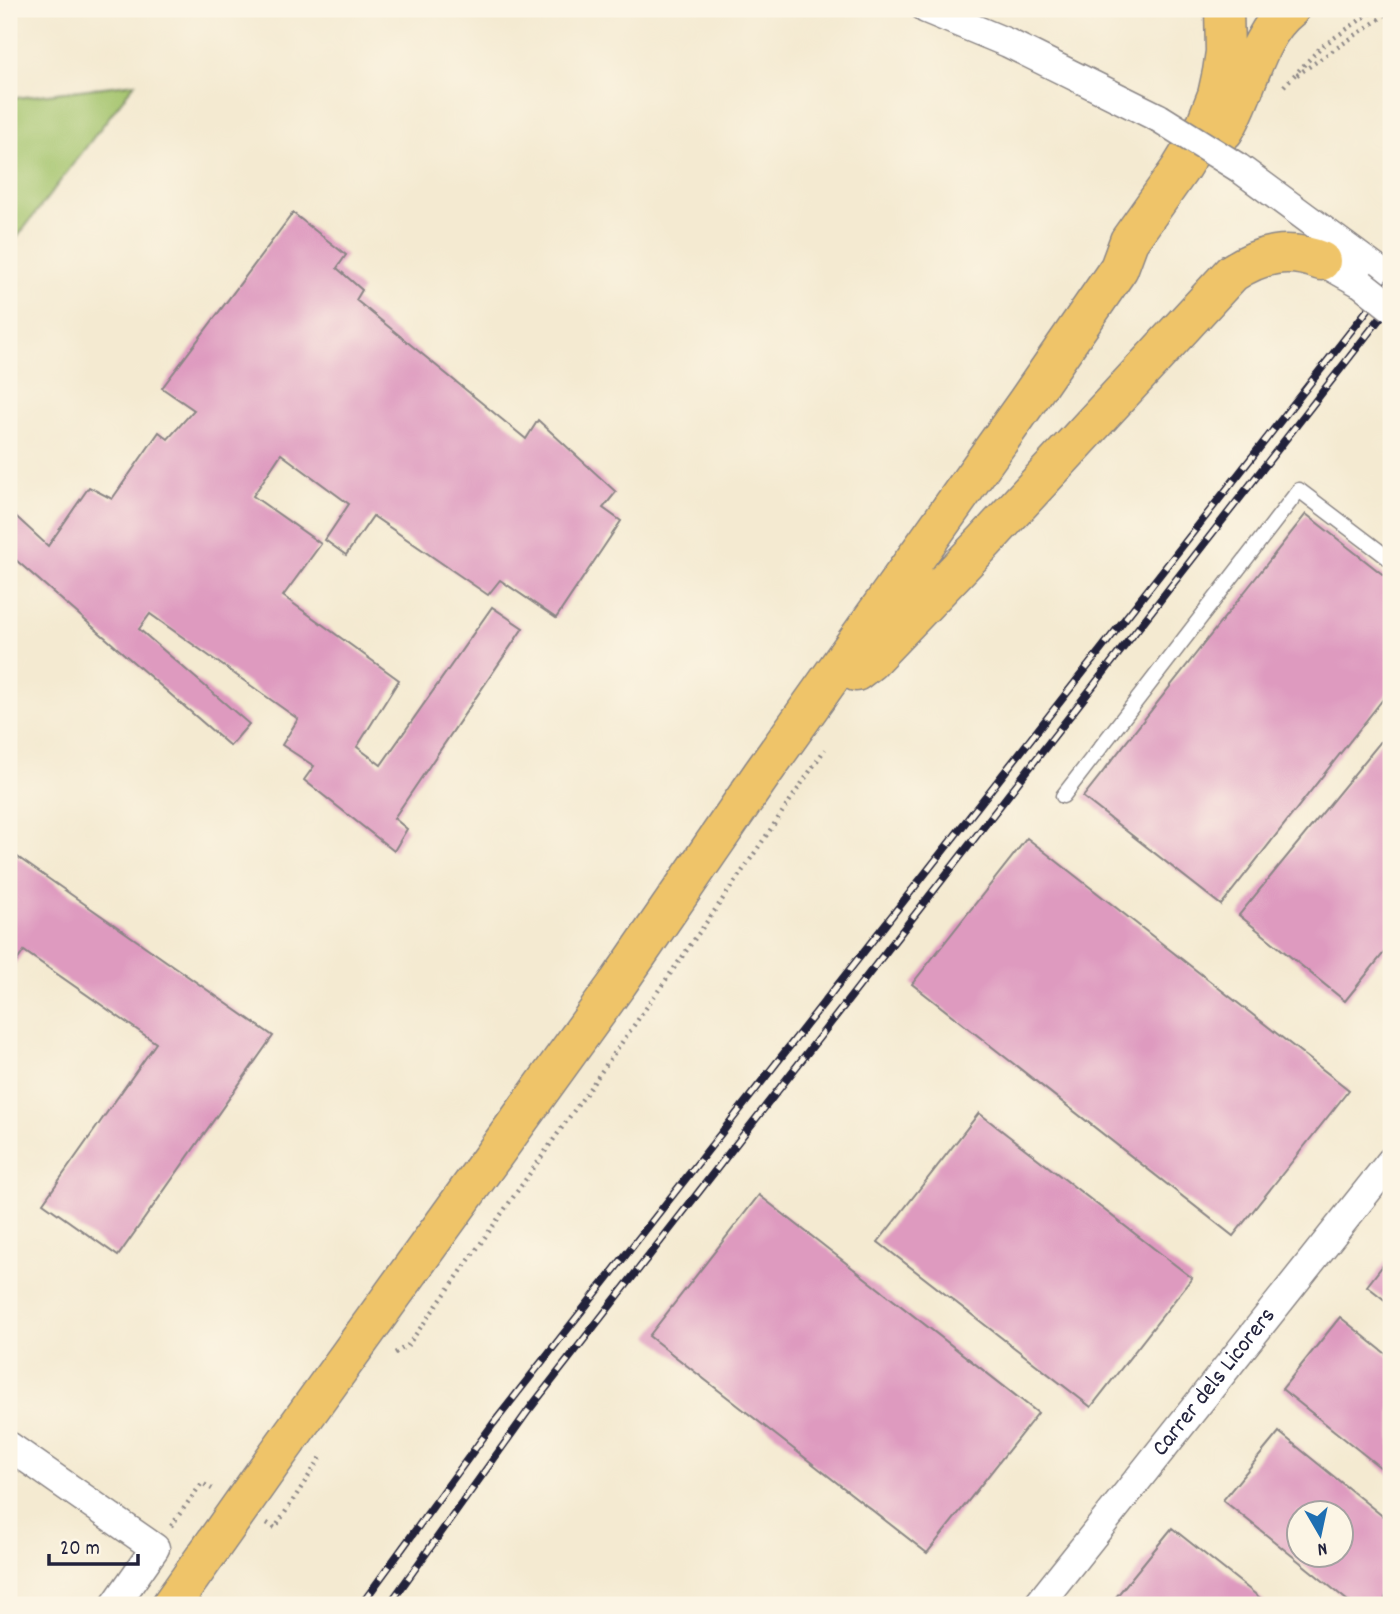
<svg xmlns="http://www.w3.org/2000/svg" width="1400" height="1614" font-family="Dekko,sans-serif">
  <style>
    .green { fill: #a5c56e; stroke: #647454; stroke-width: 2 }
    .building { fill: #de9abf; fill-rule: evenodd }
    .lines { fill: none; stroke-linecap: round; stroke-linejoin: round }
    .lane-casing { stroke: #8b8686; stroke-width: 17 }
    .street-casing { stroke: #8b8686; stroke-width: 31 }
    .primary-casing { stroke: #8b8686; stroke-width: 41 }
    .path { stroke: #8b8686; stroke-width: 4.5; stroke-dasharray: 2 5; stroke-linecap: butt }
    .lane { stroke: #fff; stroke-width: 14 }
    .street { stroke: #fff; stroke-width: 28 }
    .primary { stroke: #efc469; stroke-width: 38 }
    .rail-casing { stroke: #22223b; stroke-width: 8 }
    .rail { stroke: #fcf5e5; stroke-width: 5; stroke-dasharray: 16; stroke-linecap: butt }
    .street-bridge-casing { stroke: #8b8686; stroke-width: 31; stroke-linecap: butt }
    .street-bridge { stroke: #fff; stroke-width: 28 }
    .labels { text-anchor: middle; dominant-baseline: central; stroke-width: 5; stroke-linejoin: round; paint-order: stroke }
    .street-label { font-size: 24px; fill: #22223b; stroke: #fcf5e5 }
  </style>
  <rect width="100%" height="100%" fill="#fcf5e5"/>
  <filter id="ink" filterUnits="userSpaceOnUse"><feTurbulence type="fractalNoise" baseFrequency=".0143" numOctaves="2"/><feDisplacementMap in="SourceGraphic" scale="14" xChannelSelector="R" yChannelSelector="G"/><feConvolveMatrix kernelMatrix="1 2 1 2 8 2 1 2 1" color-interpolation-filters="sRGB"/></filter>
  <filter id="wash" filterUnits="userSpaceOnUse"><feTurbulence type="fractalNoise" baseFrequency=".00686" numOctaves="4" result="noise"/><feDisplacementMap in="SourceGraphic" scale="28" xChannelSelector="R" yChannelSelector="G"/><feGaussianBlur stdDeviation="1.57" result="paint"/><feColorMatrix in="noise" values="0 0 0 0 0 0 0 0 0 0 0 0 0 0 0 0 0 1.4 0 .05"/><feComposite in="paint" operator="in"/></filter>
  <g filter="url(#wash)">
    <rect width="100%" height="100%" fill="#f4ead1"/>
    <!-- green -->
    <path class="green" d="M135,83l-126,165v-149z"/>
    <g id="blocks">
      <!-- building -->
      <path class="building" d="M293,213l53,42 -9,13 25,22 -6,10 170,139 12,-19 78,72 -13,16 18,13 -65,97 -56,-38 -12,15 -115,-79 -27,39 -21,-15 24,-36 -68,-50 -28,42 68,48 -38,52 116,84 -42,67 24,18 111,-158 31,21 -129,190 13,11 -13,22 -90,-71 10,-14 -32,-21 16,-26 -148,-105 -11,15 110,95 -19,22 -221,-192v-44l39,36 41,-59 23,12 47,-67 9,7 26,-29 -32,-22z
        M1306,514l85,67v108l-170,216 -138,-108z
        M1391,729v215l-46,57 -106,-86z
        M1027,838l322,252 -116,146 -321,-252z
        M9,851l264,185 -155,220 -75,-53 113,-160 -132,-92 -15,21z
        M979,1113l213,165 -101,129 -213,-165z
        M759,1195l279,218 -111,140 -278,-217z
        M1391,1255v50l-24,-19z
        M1340,1317l51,41v118l-109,-87z
        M1279,1432l112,91v57l-8,25h-30l-130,-105zM1298,1512h42v42h-42z
        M1172,1528l97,77h-152l-5,-3z"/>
    </g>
  </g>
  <g filter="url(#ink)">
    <use href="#blocks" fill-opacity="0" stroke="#8b8686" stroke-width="2"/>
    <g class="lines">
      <defs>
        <path id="lane" d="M1063,796l236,-306 92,70"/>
        <g id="street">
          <path d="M926,9l82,34 151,75"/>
          <path d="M1239,168l152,112"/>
          <path d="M1321,261l41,23"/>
          <path d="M9,1446l146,102 -40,57"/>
          <path id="s1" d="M1038,1605l353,-444"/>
        </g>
        <path id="primary" d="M1224,131c24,-37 30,-94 66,-122
          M856,672l13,-10 116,-121 247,-268c29,-19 56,-25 89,-12
          M171,1605l108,-153 339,-469 144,-209 264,-371 93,-135 10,-27 51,-72 22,-36 15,-38 5,-23 3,-20 -1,-43"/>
      </defs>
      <!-- lane casing -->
      <use href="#lane" class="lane-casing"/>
      <!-- street casing -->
      <use href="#street" class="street-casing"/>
      <!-- primary casing -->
      <use href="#primary" class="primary-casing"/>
      <!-- path -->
      <path class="path" d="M1297,75l94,-64
        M1284,86l37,-39 55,-38
        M395,1353l13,-8 42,-58 291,-414 84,-124
        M267,1523l8,5 46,-71
        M171,1526l31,-43 10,6"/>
      <!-- lane -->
      <use href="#lane" class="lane"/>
      <!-- street -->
      <use href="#street" class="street"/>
      <!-- primary -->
      <use href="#primary" class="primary"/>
      <defs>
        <path id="rail" d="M361,1605l132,-181 898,-1144
          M389,1605l139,-194 863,-1107"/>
      </defs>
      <!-- rail casing -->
      <use href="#rail" class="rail-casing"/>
      <!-- rail -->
      <use href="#rail" class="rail"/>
      <defs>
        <path id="street-bridge" d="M1159,118l80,50
          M1362,284l29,23"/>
      </defs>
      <!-- street-bridge casing -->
      <use href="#street-bridge" class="street-bridge-casing"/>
      <!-- street-bridge -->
      <use href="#street-bridge" class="street-bridge"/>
    </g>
  </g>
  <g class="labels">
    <!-- street labels -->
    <g class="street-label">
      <text stroke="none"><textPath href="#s1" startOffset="284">Carrer dels Licorers</textPath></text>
    </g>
  </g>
  <!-- margin -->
  <rect width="1400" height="1614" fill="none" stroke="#fcf5e5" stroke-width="35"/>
  <!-- north arrow -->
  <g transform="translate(1320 1534) rotate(171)"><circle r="33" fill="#fcf5e5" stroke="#a5a1a1" stroke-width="2"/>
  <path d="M0-5L12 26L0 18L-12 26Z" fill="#1f6fb2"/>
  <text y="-10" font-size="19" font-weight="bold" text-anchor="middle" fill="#22223b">N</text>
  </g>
  <!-- scale -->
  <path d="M49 1554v10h89v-10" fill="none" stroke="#22223b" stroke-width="3.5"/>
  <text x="60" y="1554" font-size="21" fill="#22223b" stroke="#fcf5e5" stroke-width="5" paint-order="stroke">20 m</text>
</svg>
